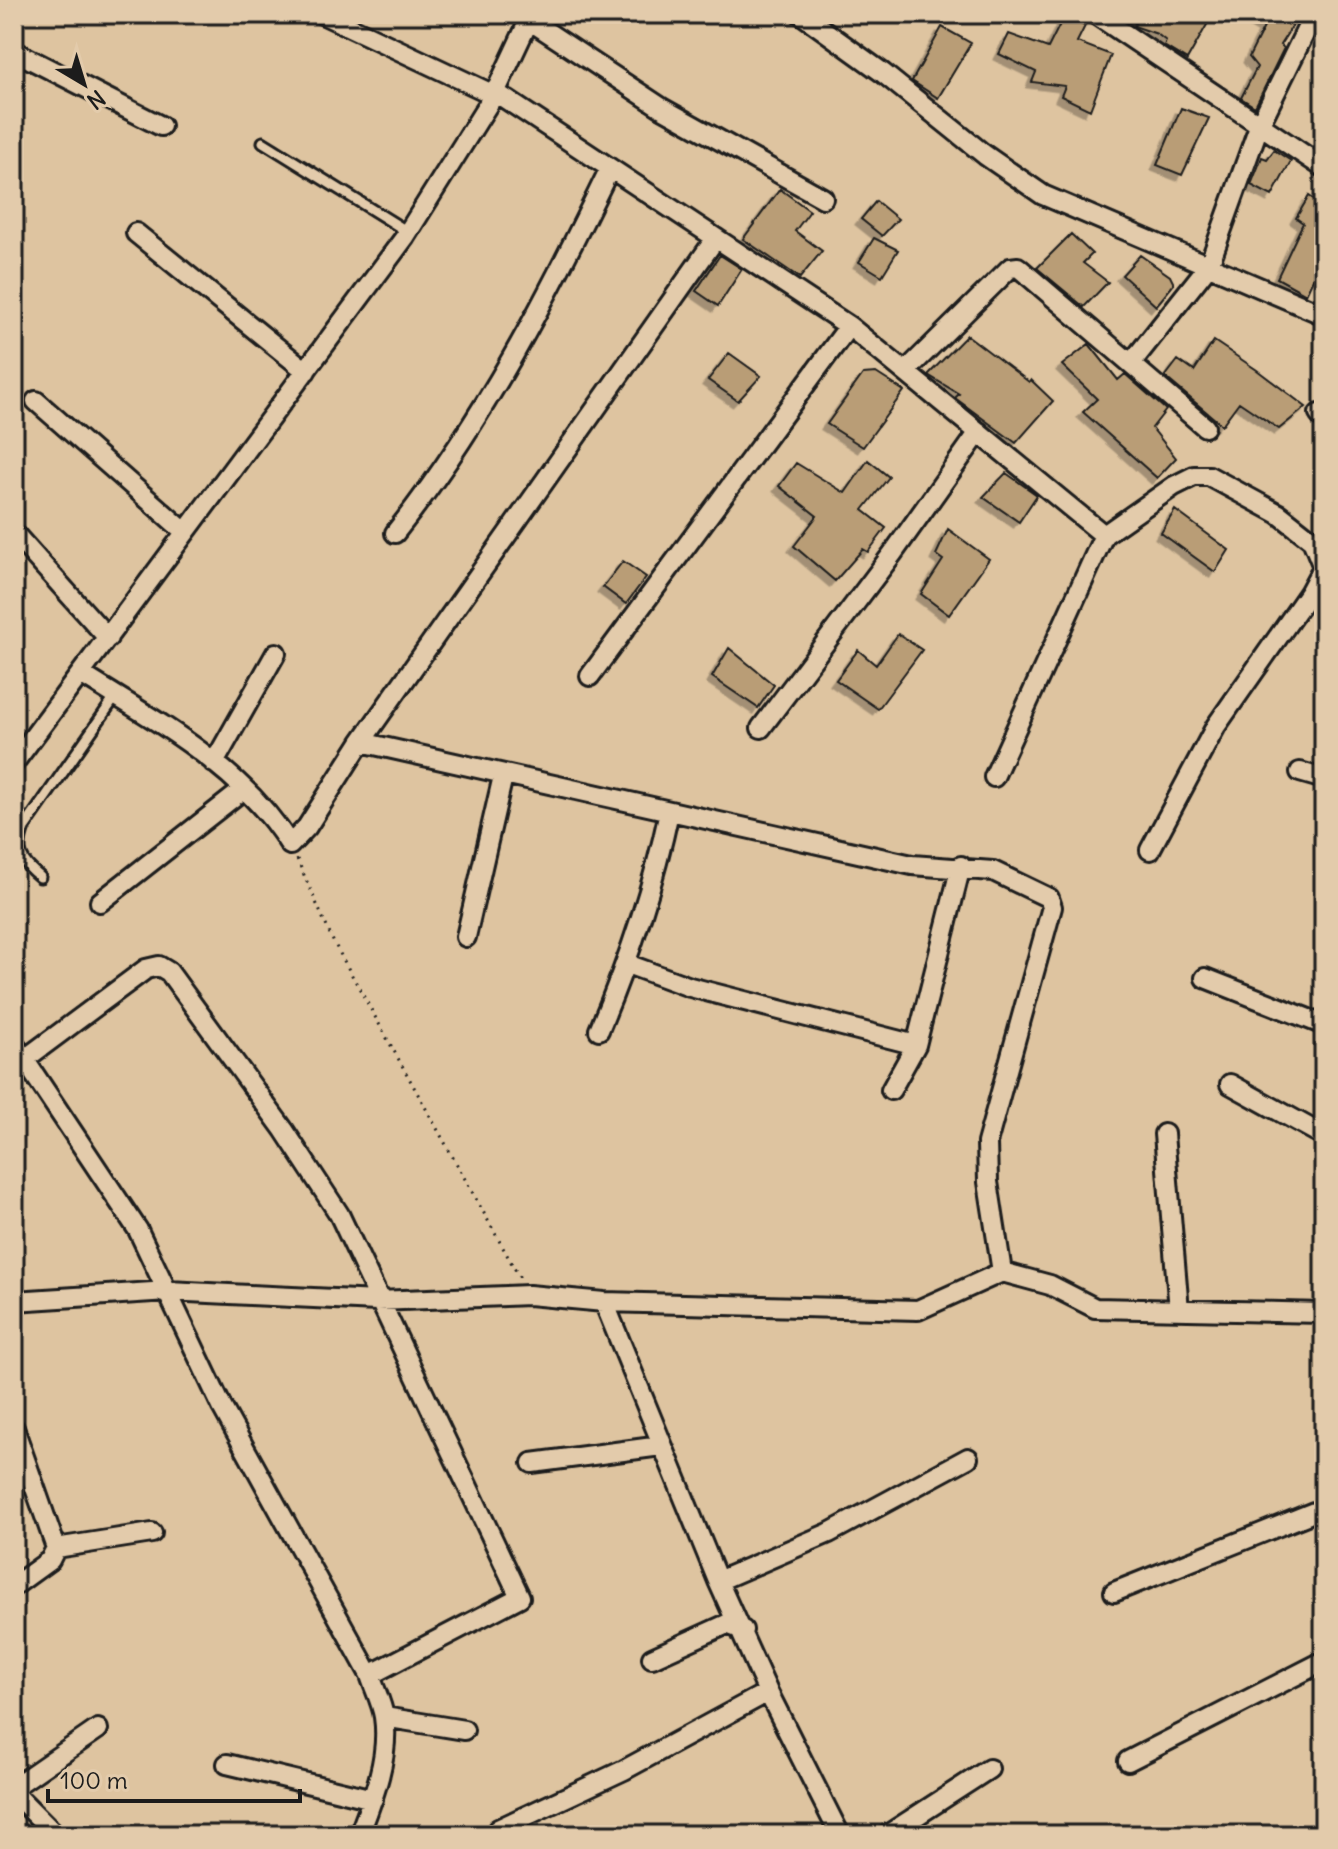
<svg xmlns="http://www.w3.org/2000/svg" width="1338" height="1849" font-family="Delius,sans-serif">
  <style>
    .building { fill: #b99d76; stroke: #1c1c1c; stroke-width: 2; filter: url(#shadow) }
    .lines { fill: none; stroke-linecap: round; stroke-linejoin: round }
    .lane-casing { stroke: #1c1c1c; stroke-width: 15 }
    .street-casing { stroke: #1c1c1c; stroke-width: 24 }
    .path { stroke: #1c1c1c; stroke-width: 3; stroke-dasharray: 2 6; stroke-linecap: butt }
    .lane { stroke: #e3cbab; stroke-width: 9 }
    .street { stroke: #e3cbab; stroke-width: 18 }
  </style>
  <defs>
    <filter id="shadow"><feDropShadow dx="-5.5" dy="5.5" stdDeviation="0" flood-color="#0004"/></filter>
  </defs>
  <rect width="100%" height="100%" fill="#dec4a0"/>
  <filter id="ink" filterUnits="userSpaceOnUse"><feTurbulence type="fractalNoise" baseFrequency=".0125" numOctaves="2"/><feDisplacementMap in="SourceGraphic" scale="16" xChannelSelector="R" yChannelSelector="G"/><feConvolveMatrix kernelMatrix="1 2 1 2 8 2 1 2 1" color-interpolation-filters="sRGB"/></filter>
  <g filter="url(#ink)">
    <!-- building -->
    <path class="building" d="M1139,14h74l-26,46 -23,-14 2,-5 -9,-7 -23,-8z
      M1243,14h57l-20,31 4,3 -29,59 -14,-9 16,-31 -8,-10 15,-30z
      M1064,16l21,10 -8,16 34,13 -21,55 -29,-14 4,-10 -33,-4 4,-10 -37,-18 10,-20 39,14z
      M942,27l29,16 -33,55 -26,-17z
      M1181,108l28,10 -27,57 -25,-10z
      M1274,150l17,11 -19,35 -21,-11 11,-28 5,2z
      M780,189l30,22 -15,20 27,20 -22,27 -57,-39z
      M1324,192v63l-18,39 -29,-16 26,-55 -7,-5 13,-22 6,4z
      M876,201l22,18 -16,17 -21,-17z
      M1071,234l21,20 -9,9 25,19 -24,25 -47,-39z
      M874,238l24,12 -16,26 -23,-14z
      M720,255l22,14 -24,37 -22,-15z
      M1140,255l30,21 4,8 -18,22 -34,-31z
      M967,335l62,47 2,-2 22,21 -37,42 -61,-45 4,-4 -31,-19z
      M1214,341l43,29 49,37 -27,22 -40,-27 -17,23 -57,-48 13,-17 16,11z
      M1089,344l29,36 7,-6 41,36 -14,18 24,30 -19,20 -74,-66 14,-13 -35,-34z
      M729,353l32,23 -23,25 -30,-21z
      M876,373l28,18 -41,56 -36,-23 36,-50z
      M868,460l21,17 -26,33 23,18 -18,24 -5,-3 -28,32 -41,-35 23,-30 -38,-30 17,-23 49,30z
      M1006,473l31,22 -18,27 -36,-25z
      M1175,510l54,40 -14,22 -54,-39z
      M948,529l41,30 -40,56 -28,-21 22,-34 -7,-5z
      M623,561l23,16 -20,27 -23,-17z
      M898,634l24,16 -44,59 -42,-29 22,-30 18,15z
      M729,648l45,37 -16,23 -46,-31z"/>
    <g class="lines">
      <defs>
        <path id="lane" d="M263,142l145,90
          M40,877c-19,-15 -25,-25 -16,-49l92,-132"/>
        <path id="street" d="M322,14l172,81
          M801,14l82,59 102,82 58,40 281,120
          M1095,14l229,154
          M529,20l133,88 161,90
          M14,51l147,75
          M495,92l354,234 255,209
          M136,233l170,138
          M1132,362l77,-97 50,-139 55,-112
          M905,372l105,-104 8,-1 187,160
          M36,401l149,131
          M1319,414l5,6
          M14,533l94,105
          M395,533c89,-112 153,-237 215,-365
          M81,674c76,48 161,93 209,171l17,-18 54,-85 355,-504
          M590,676l259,-350
          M761,728l132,-175 86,-121
          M361,742l551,123 81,6 56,27 3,9 -65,236 1,39 14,90
          M14,763l391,-526 89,-142 38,-81
          M214,763l62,-110
          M1300,772l24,7
          M994,777l110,-242 70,-49 20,-10h15l70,38 33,26 11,27 -14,26 -93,133 -66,124
          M100,902l144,-113
          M466,937l37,-161
          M627,964l63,23 226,58
          M1205,978l119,47
          M599,1030c30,-71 54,-142 70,-218
          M14,1044l124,186 84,177 148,268c4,13 12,28 14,42 6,39 -11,82 -25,118
          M25,1059l121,-90 13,-3 10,6 115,158 55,84 181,383 -150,78
          M1230,1084l94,52
          M891,1090l25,-45 45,-179
          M1164,1134l15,176
          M14,1301l154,-10 209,10 152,-6 75,7 314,8 84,-38 48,13 45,23 229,5
          M604,1302l114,279 50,111 72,143
          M14,1428l42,120 -6,12 -36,26
          M532,1463l129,-17
          M56,1548l96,-15
          M718,1581l111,-48 139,-75
          M1114,1592l210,-84
          M652,1658l75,-34 16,6
          M384,1717l80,13
          M1128,1761l196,-100
          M227,1764l146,35
          M14,1787l84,-58
          M14,1793l42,42
          M498,1829l126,-59 144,-78
          M887,1835l102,-66
          M1320,1835l4,-3"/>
      </defs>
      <!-- lane casing -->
      <use href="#lane" class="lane-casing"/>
      <!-- street casing -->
      <use href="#street" class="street-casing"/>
      <!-- path -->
      <path class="path" d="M297,859l36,82 188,339"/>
      <!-- lane -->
      <use href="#lane" class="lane"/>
      <!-- street -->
      <use href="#street" class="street"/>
    </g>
  </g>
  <!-- margin -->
  <rect width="1338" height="1849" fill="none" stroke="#e3cbab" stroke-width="48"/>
  <rect x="24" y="24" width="1290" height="1801" fill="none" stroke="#1c1c1c" stroke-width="3" filter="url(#ink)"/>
  <!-- north arrow -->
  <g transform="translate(84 84) rotate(142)" stroke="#e3cbab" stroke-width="6" paint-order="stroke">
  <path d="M0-6L14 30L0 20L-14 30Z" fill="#1c1c1c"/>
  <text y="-12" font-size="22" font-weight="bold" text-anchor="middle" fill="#1c1c1c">N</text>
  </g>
  <!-- scale -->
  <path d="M48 1789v12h252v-12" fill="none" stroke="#1c1c1c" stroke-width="4"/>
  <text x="60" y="1789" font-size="24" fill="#1c1c1c" stroke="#e3cbab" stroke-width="6" paint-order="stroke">100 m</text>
</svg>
